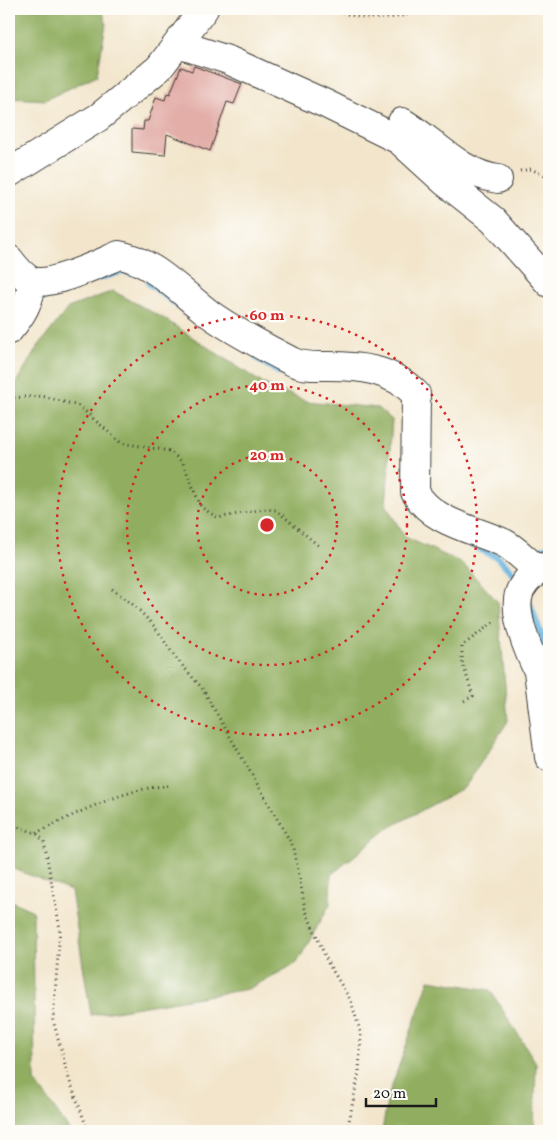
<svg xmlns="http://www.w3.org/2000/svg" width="558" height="1140" font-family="Vollkorn,serif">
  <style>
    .forest { fill: #91ae61; stroke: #56653e }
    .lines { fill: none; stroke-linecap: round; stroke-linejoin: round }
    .stream { stroke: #65b4df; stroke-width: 7 }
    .building { fill: #e3ada8 }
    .street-casing { stroke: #3c3a36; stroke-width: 30 }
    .path { stroke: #3c3a36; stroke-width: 3; stroke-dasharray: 1 4; stroke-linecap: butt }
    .street { stroke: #fff; stroke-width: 28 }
    .ring { fill: none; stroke: #d62828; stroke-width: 2.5; stroke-dasharray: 2.5 5 }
    .centre { fill: #d62828; stroke: #fdfcf7; stroke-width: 2.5 }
    .ring-label { font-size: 15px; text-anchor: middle; font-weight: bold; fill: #d62828; stroke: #fdfcf7; stroke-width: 4.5; stroke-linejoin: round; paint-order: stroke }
  </style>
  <rect width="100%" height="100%" fill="#fdfcf7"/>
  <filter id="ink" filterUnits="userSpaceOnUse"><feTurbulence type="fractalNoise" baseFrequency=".02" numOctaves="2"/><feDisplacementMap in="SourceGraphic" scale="10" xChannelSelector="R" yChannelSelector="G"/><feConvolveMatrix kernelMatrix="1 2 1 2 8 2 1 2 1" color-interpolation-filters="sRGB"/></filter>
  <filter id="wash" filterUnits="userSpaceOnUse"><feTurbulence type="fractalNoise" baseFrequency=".0096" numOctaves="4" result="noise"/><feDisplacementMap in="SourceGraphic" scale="20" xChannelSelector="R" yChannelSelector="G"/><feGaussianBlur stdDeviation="1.12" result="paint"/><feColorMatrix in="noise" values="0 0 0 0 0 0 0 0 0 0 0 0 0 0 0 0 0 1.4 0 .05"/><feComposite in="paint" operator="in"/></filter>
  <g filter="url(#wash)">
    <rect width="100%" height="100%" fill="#f2e5cb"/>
    <!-- forest -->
    <path class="forest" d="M9,9h93l4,15 -9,51 -52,25 -36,-2z
      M113,291l50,27 99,65 44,18 72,7 14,12 -6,86 19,31 57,26 36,39 10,119 -43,66 -78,42 -56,46 -1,29 -33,59 -49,26 -157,26 -20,-124 -62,-24v-473l28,-46 31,-40z
      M9,900l24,11 2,170 35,50h-61z
      M429,980l61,10 46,73 -2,68h-152l6,-34z"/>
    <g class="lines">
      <!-- stream -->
      <path class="stream" d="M98,278l25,-7 10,2
        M149,283l47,36
        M38,299l29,-9
        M257,358l22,14 13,3
        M470,544l27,13 21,21
        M538,551l11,-4
        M530,605l19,51"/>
    </g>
    <g id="blocks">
      <!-- building -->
      <path class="building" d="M194,66l48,18 -8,20 -7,-2 -17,49 -43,-17 -2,21 -33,-3v-23l11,1 1,-9h4l8,-24 9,3 2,-7 3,1 11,-27 11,4z"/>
    </g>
  </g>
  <g filter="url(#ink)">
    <use href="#blocks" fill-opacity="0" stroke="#3c3a36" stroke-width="1"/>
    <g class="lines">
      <defs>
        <path id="street" d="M178,44l50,16 98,44 73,36 45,41 49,39 56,63
          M402,122c32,19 58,52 96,57
          M9,173l90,-56 60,-49 45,-59
          M9,259c6,8 14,18 23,22 19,6 68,-18 87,-26 33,5 65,40 92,60 24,17 53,32 80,46 11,6 24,5 37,5 33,0 63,3 88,28l-1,98c17,31 59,37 89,51 12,6 23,19 34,27
          M9,330c14,-16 20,-28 24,-49
          M549,565c-11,5 -22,13 -28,24 -13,24 15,81 28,101
          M538,671l11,86"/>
      </defs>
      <!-- street casing -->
      <use href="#street" class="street-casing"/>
      <!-- path -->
      <path class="path" d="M333,9c28,12 61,13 90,0
        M520,171l11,-2 18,9
        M9,398l33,-2 37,10 42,37 49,8 13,12 18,44 17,11 45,-9 13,1 44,37
        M112,589l23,17 20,21 20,30 27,31 92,160 11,61 23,54 23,38 10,33 -2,38 -12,59
        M464,701l9,-5 -11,-35v-15l33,-25
        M9,824l27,9 8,8 16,88 -7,91 16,59 17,46 6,6
        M36,833c37,-18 95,-48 135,-47"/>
      <!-- street -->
      <use href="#street" class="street"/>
    </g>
  </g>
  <!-- distance rings -->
  <g class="ring">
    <circle cx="267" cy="525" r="70"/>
    <circle cx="267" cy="525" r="140"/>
    <circle cx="267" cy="525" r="210"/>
  </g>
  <circle cx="267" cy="525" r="8" class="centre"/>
  <g class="ring-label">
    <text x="267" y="320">60 m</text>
    <text x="267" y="390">40 m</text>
    <text x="267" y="460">20 m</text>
  </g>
  <!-- margin -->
  <rect width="558" height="1140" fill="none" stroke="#fdfcf7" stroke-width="30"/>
  <!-- scale -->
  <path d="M366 1098v8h70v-8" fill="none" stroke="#1c1c1c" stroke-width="2.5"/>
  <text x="373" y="1098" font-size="15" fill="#1c1c1c" stroke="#fdfcf7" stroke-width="4" paint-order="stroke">20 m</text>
</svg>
